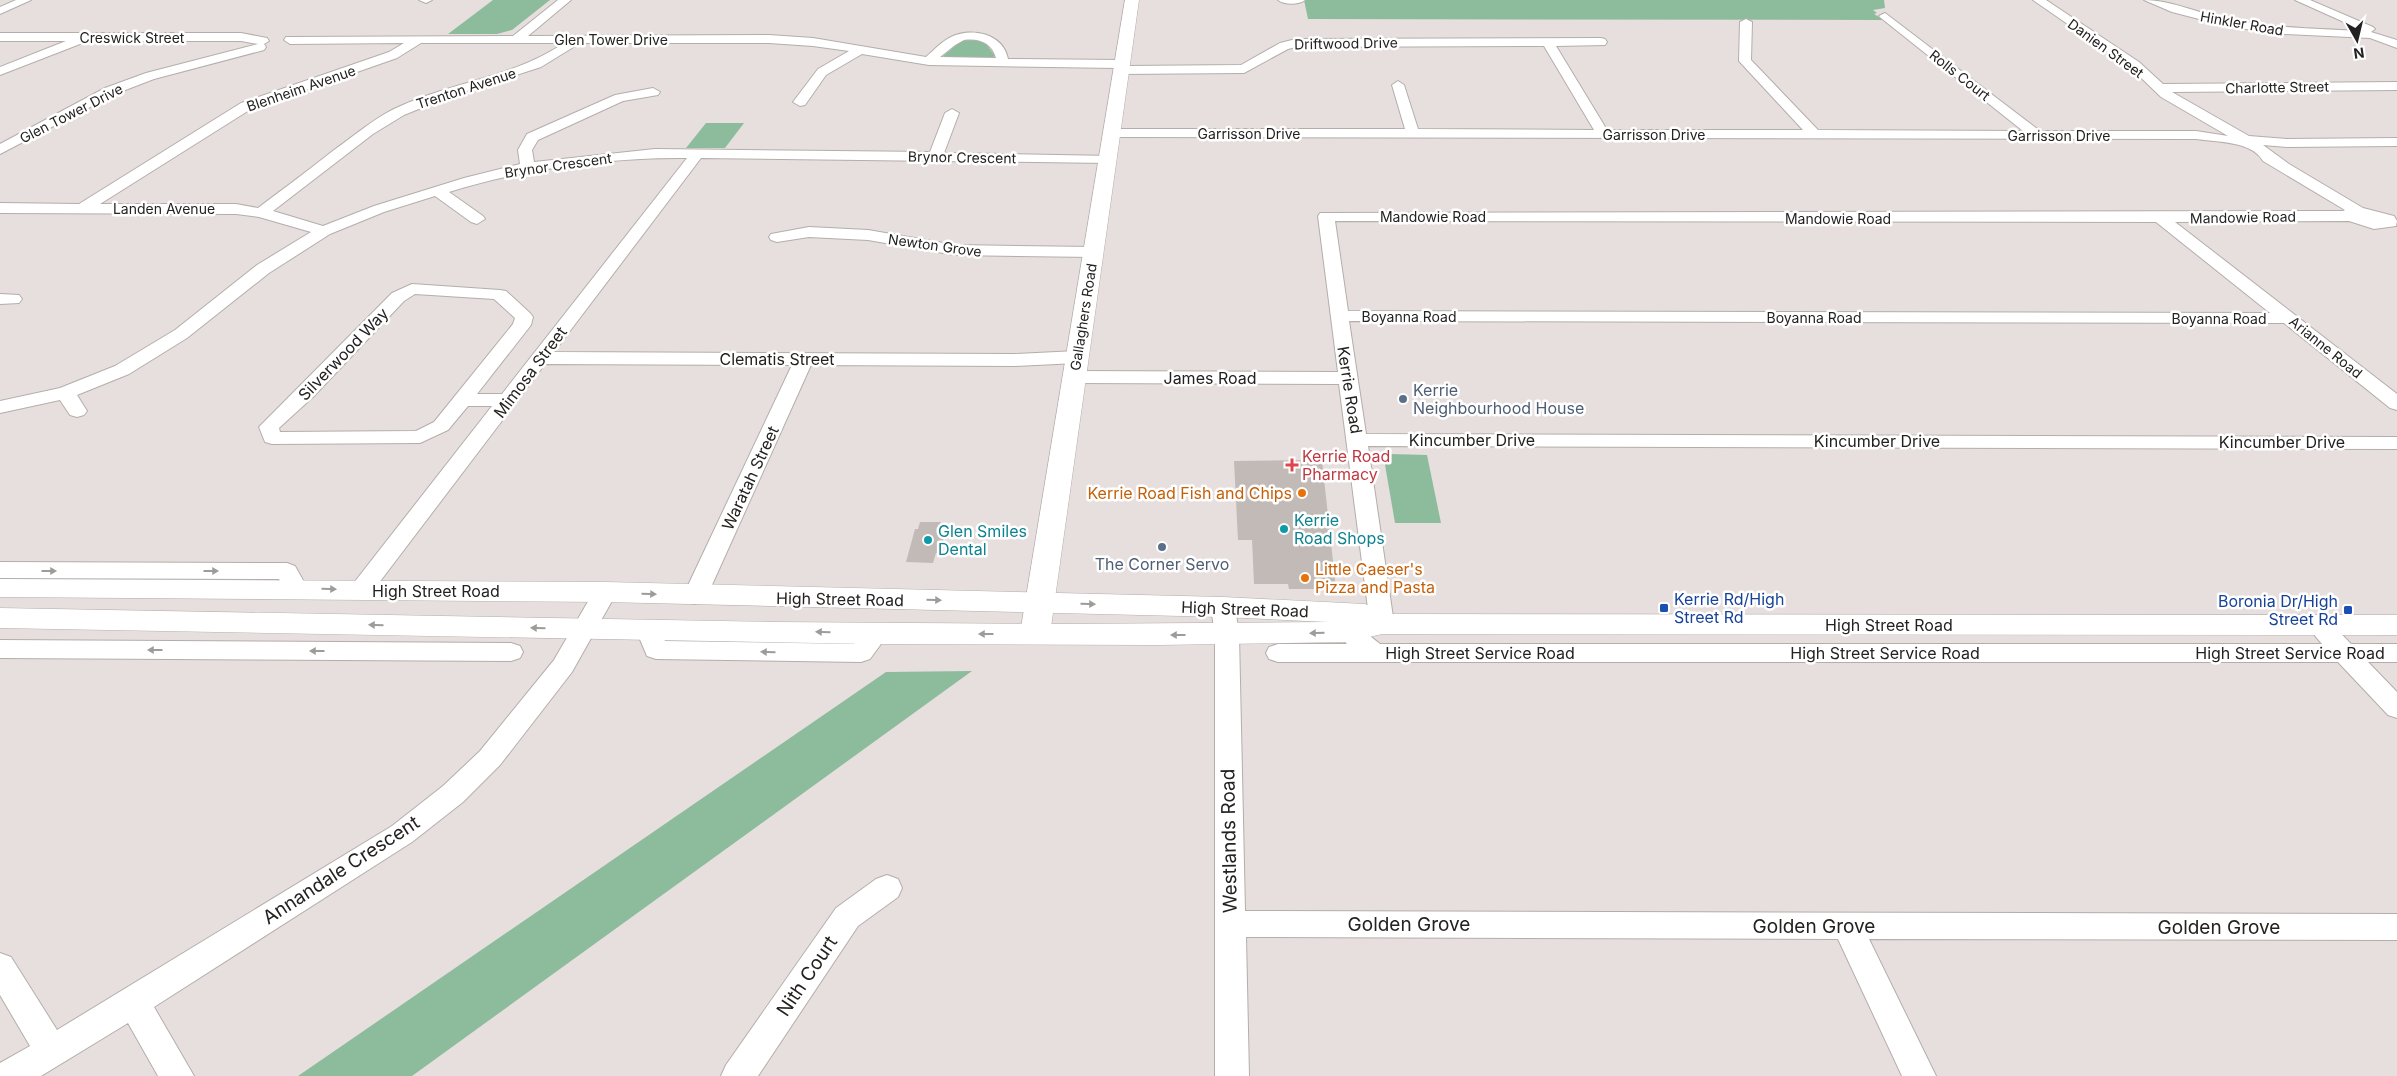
<svg xmlns="http://www.w3.org/2000/svg" width="2397" height="1076" font-family="Inter,sans-serif">
  <style>
    .green { fill: #8dbc9d }
    .building { fill: #c1bab7 }
    .lines { fill: none; stroke-linecap: round; stroke-linejoin: round }
    .minor-casing { stroke: #b4aeab; stroke-width: 2 }
    .tertiary-casing { stroke: #b4aeab; stroke-width: 1 }
    .primary-casing { stroke: #b4aeab; stroke-width: 1 }
    .minor { fill: #fff; fill-rule: evenodd }
    .tertiary { fill: #fff; fill-rule: evenodd }
    .primary { fill: #fff; fill-rule: evenodd }
    .oneway { fill: #9c9c9b }
    .service-dot { fill: #5c6f8a; stroke: #fff; stroke-width: 2 }
    .health-dot { fill: #e0444e; stroke: #fff; stroke-width: 2 }
    .food-dot { fill: #e8710a; stroke: #fff; stroke-width: 2 }
    .culture-dot { fill: #0f9aa8; stroke: #fff; stroke-width: 2 }
    .transit-dot { fill: #1a4fb4; stroke: #fff; stroke-width: 2 }
    .labels { text-anchor: middle; dominant-baseline: central; stroke-width: 5; stroke-linejoin: round; paint-order: stroke }
    .far-street-label { font-size: 14px; fill: #242221; stroke: #fff }
    .street-label { font-size: 16px; fill: #242221; stroke: #fff }
    .service-label { font-size: 16px; fill: #4e5e75; stroke: #fff; text-anchor: start }
    .health-label { font-size: 16px; fill: #be3a42; stroke: #fff; text-anchor: start }
    .food-label { font-size: 16px; fill: #c56008; stroke: #fff; text-anchor: end }
    .culture-label { font-size: 16px; fill: #0d838f; stroke: #fff; text-anchor: start }
    .transit-label { font-size: 16px; fill: #164399; stroke: #fff; text-anchor: start }
    .near-street-label { font-size: 19px; fill: #242221; stroke: #fff }
  </style>
  <rect width="100%" height="100%" fill="#e6dfdd"/>
  <!-- green -->
  <path class="green" d="M493,0h57l-38,30 -15,4h-49z
    M1304,0h580l1,8 -12,2 4,3 -3,1 10,6 -576,-1z
    M970,40l14,1 11,15 -4,2 -41,1 -7,-3 18,-15z
    M706,123h38l-19,25h-39z
    M1391,454l36,1 14,68h-46l-11,-64z
    M972,671l-560,405h-114l588,-404z"/>
  <!-- building -->
  <path class="building" d="M1322,460l14,129h-47l-1,-5h-34l-2,-44h-14l-4,-79z
    M920,522h21l-1,4h3v4h3l-6,23h-4l-3,10 -27,-1 9,-33h3z"/>
  <g class="lines">
    <defs>
      <path id="minor" d="M16,0h15l-31,14v-7z
        M419,0h13l-6,3z
        M558,0h13l-43,36 241,-1 44,3 113,19c8,-7 15,-15 25,-20 20,-10 52,-4 57,22l114,1 4,1 1,5 114,-1 39,-22 16,-4 305,-1 4,1 2,3 -2,3 -49,1 51,84h196l-64,-69 1,-39 6,-3 6,3 -1,38 67,70 205,1 -142,-113 -2,-2 6,-3 155,118h156l32,5 -67,-39 -30,-29 -98,-68h13l93,62 24,22 234,-2v8l-225,2 77,44 38,3 110,-1v8l-110,1 -24,-2 26,19 74,44 31,8 3,5 -1,5 -22,3 -25,-8 -174,1 222,172v16l-7,-2 -106,-85 -935,-2 17,113 1031,3v12l-1029,-3 26,178 -3,6 -9,2 -9,-2 -3,-6 -31,-240 -265,-1 -7,-2 -3,-4 3,-4 7,-2 264,1 -20,-156 2,-3 1023,-2 2,-1 -82,-49c-11,-20 -46,-19 -67,-22l-1084,-2 -7,-4 7,-4h293l-13,-44 6,-4 6,4 14,44 176,1 -50,-84 -248,1 -8,2 -44,24 -123,1 -4,-1 -2,-3 1,-2 -187,-3 -67,-11 -36,21 -21,30 -5,1 -7,-4 25,-33 31,-18 -36,-5 -44,-3h-189l-39,24 -93,30 -44,18 -31,19 -100,77 50,15 51,-20 90,-28 56,-14 -2,-14 9,-16 88,-39 38,-7 7,4 -2,3 -35,6 -85,39 -6,10 2,12 121,-13 275,3 15,-39 7,-4 7,4 -15,40 169,3 2,3 -7,4 -407,-5 -147,194 460,2 63,-3 7,2 2,4 -2,4 -7,2 -63,3 -203,-1 -104,231 -4,6 -8,2 -8,-2 -4,-6 109,-231 -247,-1 -176,232 -8,2 -8,-2 -4,-6 4,-6 139,-178h-24l-20,24 -28,13 -148,1 -7,-2 -6,-15 133,-134 20,-9 88,6 6,1 24,22 3,4 -2,8 -54,69h25l185,-236c-77,-1 -165,11 -238,34l34,24 2,3 -8,5 -6,-2 -36,-26 -51,16 -54,22 -61,39 -82,65 -58,36 -52,21 10,16 -3,4 -7,2 -7,-2 -10,-15 -60,13v-12l60,-13 55,-22 60,-36 82,-65 54,-33 -52,-15 -23,-3 -236,-1v-10l79,1 162,-101 148,-51 15,-9 -114,1 -6,-4 2,-3 227,-1zM964,40c15,-2 28,3 32,18l-56,-1 15,-12zM421,43h143c-51,35 -115,39 -170,66 -22,11 -40,27 -60,41 -25,20 -51,39 -76,58l-22,-4h-136l151,-95 146,-51zM1335,221l821,1 114,91 -922,-2zM415,294l79,5 21,19 -2,6 -79,98 -18,9 -136,1 -1,-4 35,-32 90,-95z
        M1278,0h27c-6,5 -21,5 -27,0z
        M2144,0c29,0 58,15 86,20 44,8 90,9 134,11l-69,-31h15l63,27 2,2 -4,3 26,8v8l-27,-10 -85,-4 -55,-7 -58,-15z
        M0,33h241l26,5 2,3 -5,3 2,3 -2,3 -110,29 -39,15 -115,60v-10l105,-56 41,-15 112,-29 -17,-3h-159l-2,3 -80,31v-8l66,-26h-66z
        M809,227l59,3 87,15 138,2 6,2 2,3 -2,3 -6,2 -138,-2 -87,-15 -59,-3 -32,5 -6,-2 -2,-3 2,-3z
        M0,294l19,1 3,4 -3,4 -19,1z
        M0,562l287,1 8,3 13,23 -4,6 -8,2 -8,-2 -9,-16 -279,-1z
        M605,584l8,2 4,6 -45,80 -72,93 -37,37 -51,40 -258,165 40,69h-36l-30,-53 -87,53h-41v-13l30,-17 -30,-51v-42l11,4 46,73 335,-204 51,-40 37,-35 74,-91 43,-74z
        M1223,599l8,2 4,6 4,28 6,276 1152,3v26l-528,-1 67,137h-34l-64,-137 -592,-2 3,139h-34v-441l-4,-28 4,-6z
        M2318,617l9,2 24,25h46v18h-29l29,30v26l-9,-3 -50,-53h-1060l-9,-3 -3,-6 3,-6 9,-3h69l-11,-12 3,-6c17,-5 28,8 41,18h942l-16,-19 3,-6z
        M648,622l9,2 8,17 189,3c10,-12 15,-22 32,-17l3,6 -19,26 -9,3 -205,-3 -9,-3 -11,-26 3,-6z
        M0,640l511,3 9,3 3,6 -3,6 -9,3 -511,-3z
        M887,875l11,4 4,9 -4,9 -40,29 -100,150h-37l5,-11 110,-157 40,-29z"/>
      <path id="tertiary" d="M1125,0h14l-89,634 -4,7 -11,3 -11,-3 -4,-7z"/>
      <path id="primary" d="M0,579l605,3 618,15 142,7 22,10 1010,1v20l-1015,-1 -34,8 -191,3 -288,-1 -869,-16v-20l773,14 288,2 267,-2 -105,-5 -618,-15 -605,-5z"/>
    </defs>
    <!-- minor casing -->
    <use href="#minor" class="minor-casing"/>
    <!-- tertiary casing -->
    <use href="#tertiary" class="tertiary-casing"/>
    <!-- primary casing -->
    <use href="#primary" class="primary-casing"/>
    <!-- minor -->
    <use href="#minor" class="minor"/>
    <!-- tertiary -->
    <use href="#tertiary" class="tertiary"/>
    <!-- primary -->
    <use href="#primary" class="primary"/>
  </g>
  <!-- one-way arrows -->
  <defs><path id="oneway-solid" d="M-6-.8H1V-3.2L6.5 0L1 3.2V.8H-6Z" transform="scale(1.25)"/></defs>
  <g class="oneway">
    <use href="#oneway-solid" transform="translate(49 571)"/>
    <use href="#oneway-solid" transform="translate(211 571)"/>
    <use href="#oneway-solid" transform="translate(329 589) rotate(1)"/>
    <use href="#oneway-solid" transform="translate(649 594) rotate(2)"/>
    <use href="#oneway-solid" transform="translate(934 600) rotate(1)"/>
    <use href="#oneway-solid" transform="translate(1088 604) rotate(1)"/>
    <use href="#oneway-solid" transform="translate(376 625) rotate(-179)"/>
    <use href="#oneway-solid" transform="translate(538 628) rotate(-178)"/>
    <use href="#oneway-solid" transform="translate(823 632) rotate(-179)"/>
    <use href="#oneway-solid" transform="translate(1317 633) rotate(179)"/>
    <use href="#oneway-solid" transform="translate(986 634) rotate(-180)"/>
    <use href="#oneway-solid" transform="translate(1178 635) rotate(-180)"/>
    <use href="#oneway-solid" transform="translate(155 650) rotate(-180)"/>
    <use href="#oneway-solid" transform="translate(317 651) rotate(-180)"/>
    <use href="#oneway-solid" transform="translate(768 652) rotate(-179)"/>
  </g>
  <!-- markers -->
  <g class="service-dot">
    <circle cx="1403" cy="399" r="5"/>
    <circle cx="1162" cy="547" r="5"/>
  </g>
  <path class="health-dot" d="M1289.5 457.5h5v5h5v5h-5v5h-5v-5h-5v-5h5z"/>
  <g class="food-dot">
    <circle cx="1302" cy="493" r="5"/>
    <circle cx="1305" cy="578" r="5"/>
  </g>
  <g class="culture-dot">
    <circle cx="1284" cy="529" r="5"/>
    <circle cx="928" cy="540" r="5"/>
  </g>
  <g class="transit-dot">
    <rect x="1659" y="603" width="10" height="10" rx="2.5"/>
    <rect x="2343" y="605" width="10" height="10" rx="2.5"/>
  </g>
  <g class="labels">
    <!-- far-street labels -->
    <g class="far-street-label">
      <text transform="translate(2242 23) rotate(10)">Hinkler Road</text>
      <text x="132" y="37">Creswick Street</text>
      <text x="611" y="39">Glen Tower Drive</text>
      <text transform="translate(1346 43) rotate(-1)">Driftwood Drive</text>
      <text transform="translate(2106 48) rotate(36)">Danien Street</text>
      <text transform="translate(1960 75) rotate(38)">Rolls Court</text>
      <text transform="translate(2277 87) rotate(-1)">Charlotte Street</text>
      <text transform="translate(301 88) rotate(-19)">Blenheim Avenue</text>
      <text transform="translate(466 88) rotate(-18)">Trenton Avenue</text>
      <text transform="translate(71 113) rotate(-27)">Glen Tower Drive</text>
      <text x="1249" y="133">Garrisson Drive</text>
      <text x="1654" y="134">Garrisson Drive</text>
      <text x="2059" y="135">Garrisson Drive</text>
      <text transform="translate(962 157) rotate(1)">Brynor Crescent</text>
      <text transform="translate(558 165) rotate(-8)">Brynor Crescent</text>
      <text x="164" y="208">Landen Avenue</text>
      <text x="1433" y="216">Mandowie Road</text>
      <text transform="translate(2243 217) rotate(-1)">Mandowie Road</text>
      <text x="1838" y="218">Mandowie Road</text>
      <text transform="translate(935 245) rotate(8)">Newton Grove</text>
      <text x="1409" y="316">Boyanna Road</text>
      <text transform="translate(1083 317) rotate(-81)">Gallaghers Road</text>
      <text x="1814" y="317">Boyanna Road</text>
      <text x="2219" y="318">Boyanna Road</text>
      <text transform="translate(2326 347) rotate(39)">Arianne Road</text>
    </g>
    <!-- street labels -->
    <g class="street-label">
      <text transform="translate(343 354) rotate(-46)">Silverwood Way</text>
      <text x="777" y="359">Clematis Street</text>
      <text transform="translate(530 372) rotate(-53)">Mimosa Street</text>
      <text x="1210" y="378">James Road</text>
      <text transform="translate(1350 390) rotate(81)">Kerrie Road</text>
      <text x="1472" y="440">Kincumber Drive</text>
      <text x="1877" y="441">Kincumber Drive</text>
      <text x="2282" y="442">Kincumber Drive</text>
      <text transform="translate(750 478) rotate(-65)">Waratah Street</text>
      <text x="436" y="591">High Street Road</text>
      <text transform="translate(840 599) rotate(1)">High Street Road</text>
      <text transform="translate(1245 609) rotate(2)">High Street Road</text>
      <text x="1889" y="625">High Street Road</text>
      <text x="1480" y="653">High Street Service Road</text>
      <text x="1885" y="653">High Street Service Road</text>
      <text x="2290" y="653">High Street Service Road</text>
    </g>
    <!-- service labels -->
    <g class="service-label">
      <text x="1413" y="390">Kerrie<tspan x="1413" dy="18">Neighbourhood House</tspan></text>
      <text x="1162" y="564" text-anchor="middle">The Corner Servo</text>
    </g>
    <!-- health labels -->
    <g class="health-label">
      <text x="1302" y="456">Kerrie Road<tspan x="1302" dy="18">Pharmacy</tspan></text>
    </g>
    <!-- food labels -->
    <g class="food-label">
      <text x="1292" y="493">Kerrie Road Fish and Chips</text>
      <text x="1315" y="569" text-anchor="start">Little Caeser's<tspan x="1315" dy="18">Pizza and Pasta</tspan></text>
    </g>
    <!-- culture labels -->
    <g class="culture-label">
      <text x="1294" y="520">Kerrie<tspan x="1294" dy="18">Road Shops</tspan></text>
      <text x="938" y="531">Glen Smiles<tspan x="938" dy="18">Dental</tspan></text>
    </g>
    <!-- transit labels -->
    <g class="transit-label">
      <text x="1674" y="599">Kerrie Rd/High<tspan x="1674" dy="18">Street Rd</tspan></text>
      <text x="2338" y="601" text-anchor="end">Boronia Dr/High<tspan x="2338" dy="18">Street Rd</tspan></text>
    </g>
    <!-- near-street labels -->
    <g class="near-street-label">
      <text transform="translate(1229 841) rotate(-91)">Westlands Road</text>
      <text transform="translate(341 870) rotate(-33)">Annandale Crescent</text>
      <text x="1409" y="924">Golden Grove</text>
      <text x="1814" y="926">Golden Grove</text>
      <text x="2219" y="927">Golden Grove</text>
      <text transform="translate(807 976) rotate(-56)">Nith Court</text>
    </g>
  </g>
  <!-- north arrow -->
  <g transform="translate(2357 40) rotate(172)" stroke="#ffffff" stroke-width="4" paint-order="stroke">
  <path d="M0-4L9 19L0 12L-9 19Z" fill="#242221"/>
  <text y="-8" font-size="14" font-weight="bold" text-anchor="middle" fill="#242221">N</text>
  </g>
</svg>
